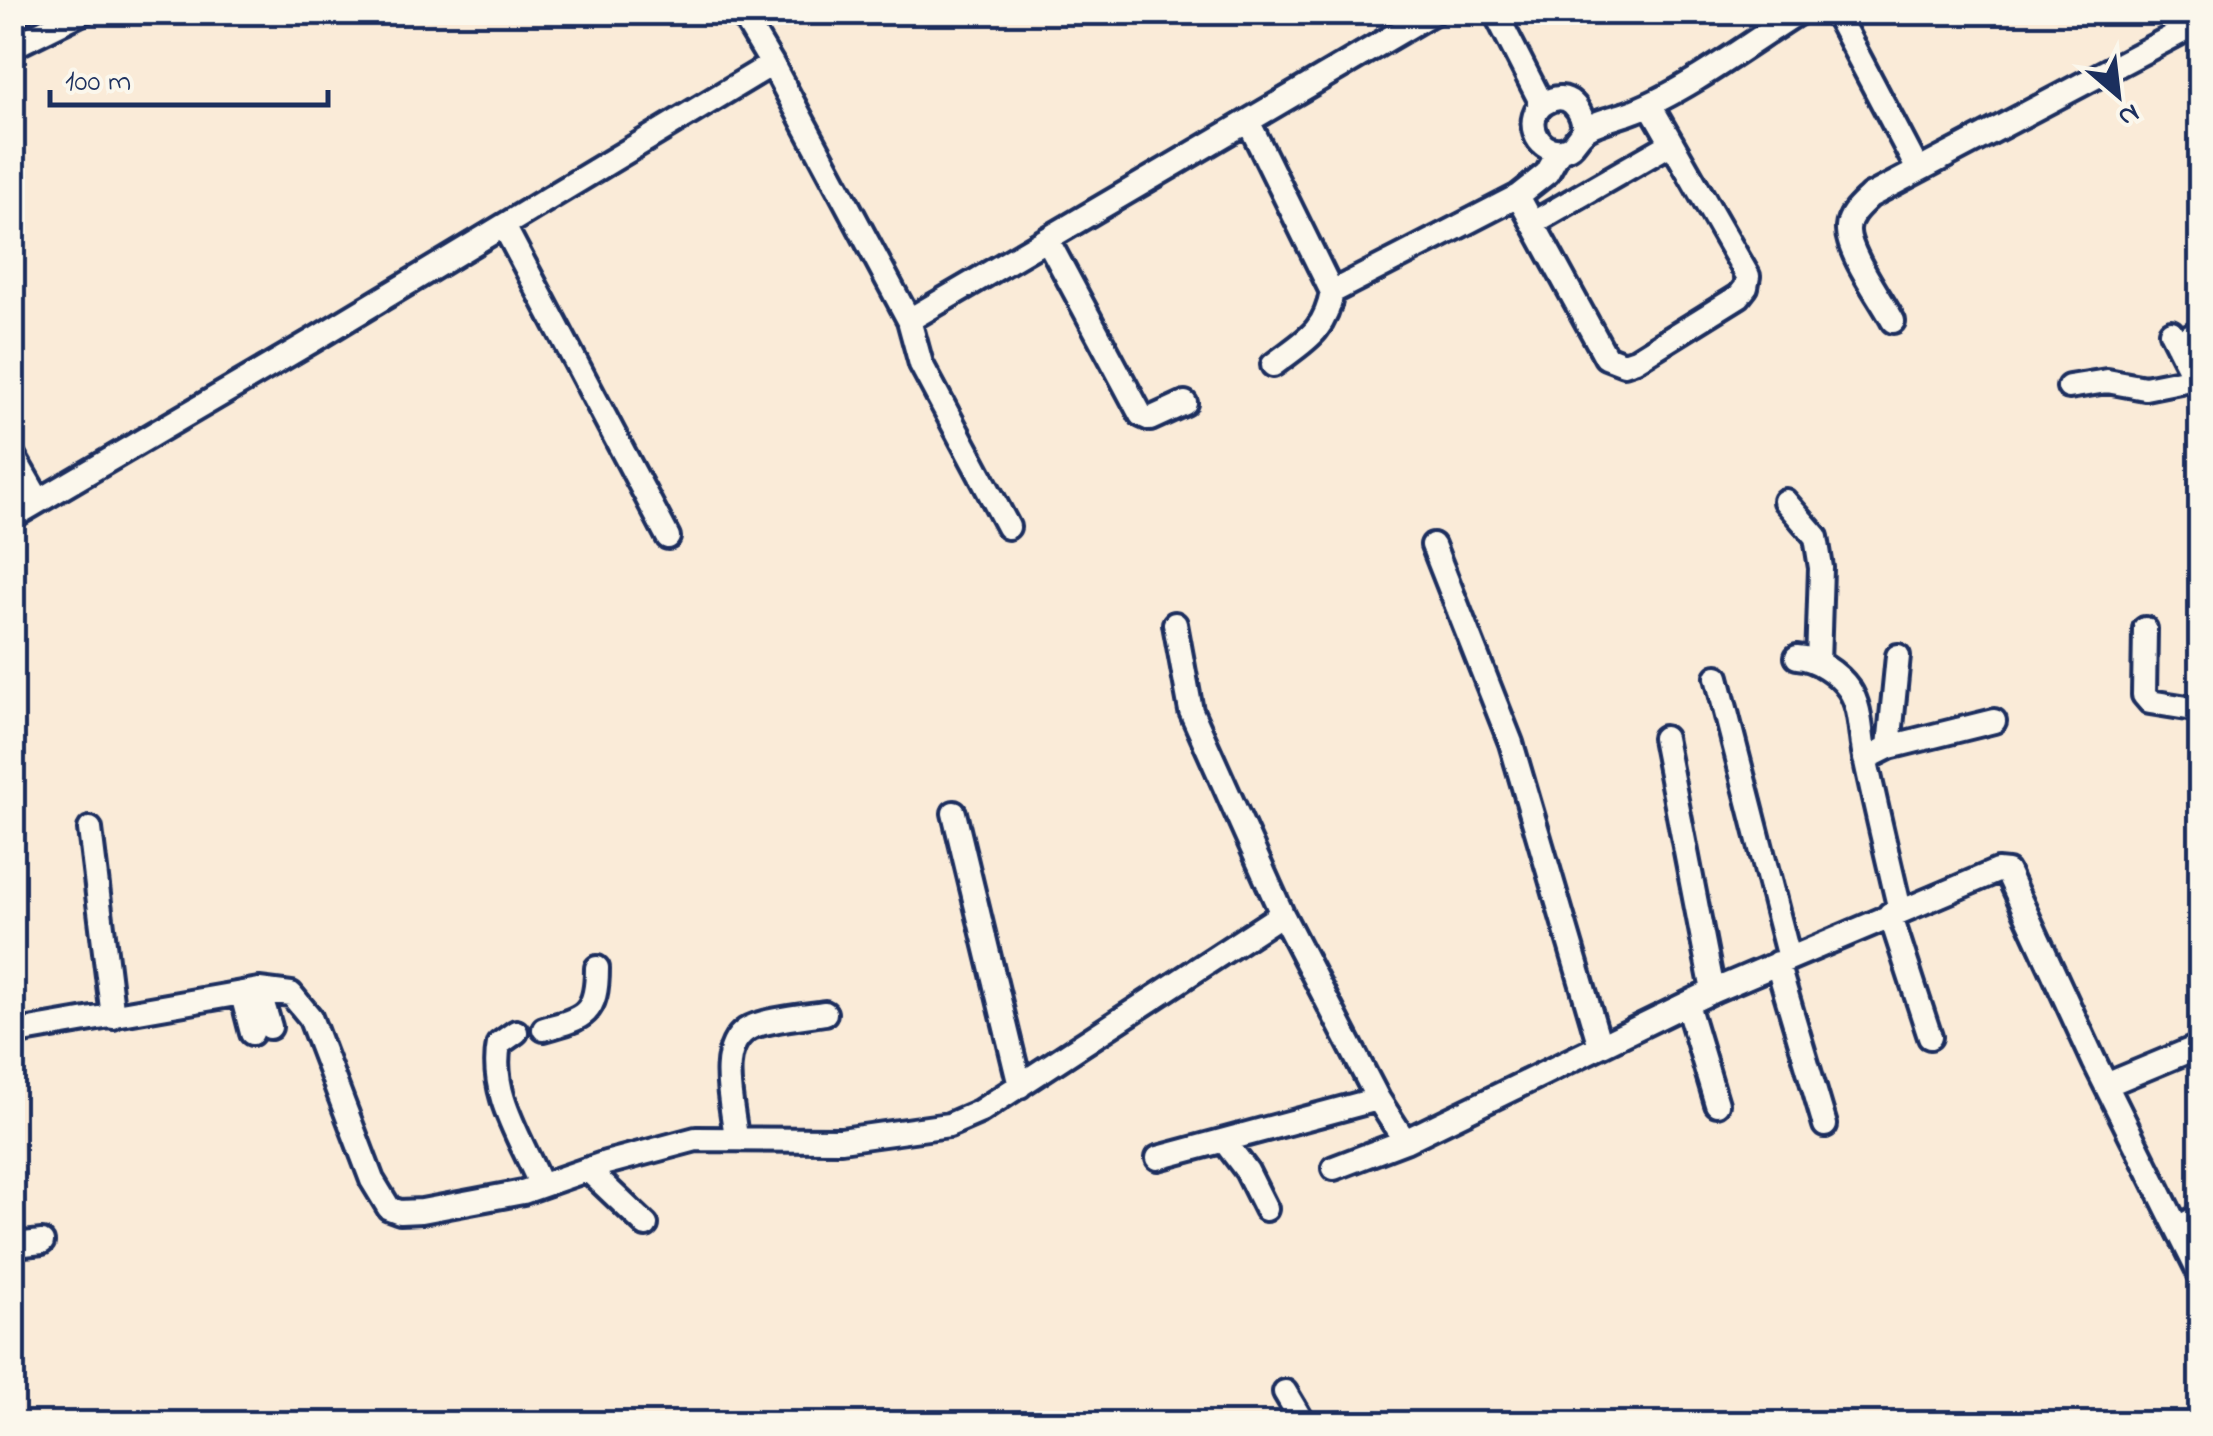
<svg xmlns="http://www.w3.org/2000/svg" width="2213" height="1436" font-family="'Indie Flower',sans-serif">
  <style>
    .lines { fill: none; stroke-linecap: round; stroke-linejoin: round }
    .minor-casing { stroke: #1b2f5e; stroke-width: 30 }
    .minor { stroke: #fbf7ec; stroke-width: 22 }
  </style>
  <rect width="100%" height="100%" fill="#faebd8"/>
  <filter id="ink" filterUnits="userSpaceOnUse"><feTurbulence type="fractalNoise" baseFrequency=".01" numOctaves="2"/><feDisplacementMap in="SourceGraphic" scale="20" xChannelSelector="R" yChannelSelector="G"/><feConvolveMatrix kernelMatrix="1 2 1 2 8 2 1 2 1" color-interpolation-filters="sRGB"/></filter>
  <g filter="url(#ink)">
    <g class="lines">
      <defs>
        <path id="minor" d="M741,12l31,52 137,256 525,-308
          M1495,12l47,92
          M1835,12l83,158
          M12,15l8,-3
          M12,47l71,-35
          M1248,121l84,171 186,-96 29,-23 13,-23
          M1584,131c-1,-21 -16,-43 -39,-28 -22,13 -10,50 16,47 14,-2 14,-12 23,-19 11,-10 36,-14 50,-20 52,-20 116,-68 165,-99
          M1518,196l88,161 18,7 12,-4 103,-64 7,-9 2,-11 -98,-171
          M1533,223l139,-80
          M504,226l164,311
          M1047,239l94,176 9,4 35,-16
          M909,320l12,44 87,163
          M1893,321c-11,-21 -47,-70 -45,-93 1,-14 13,-23 22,-32l330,-174
          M2171,332l29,57
          M2177,344l23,-14
          M1273,365c31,-24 52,-32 59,-73
          M2069,387l38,-6 38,7 50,-10
          M12,454l27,47
          M1785,501l31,36 5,31 -3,95
          M12,517l300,-176 460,-277
          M1433,545l78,198 89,303
          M1175,624l16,87 91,203 96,185 27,42 308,-150 284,-120 10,1 87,189 106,213
          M2145,629l-1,66 6,7 50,8
          M1797,657c19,1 41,16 52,32 13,19 11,46 16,68 11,51 23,102 35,153
          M1717,677l72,281
          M1664,738l49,253
          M1889,747l105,-26
          M1865,759l24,-12 9,-91
          M954,813l66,273
          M90,829l23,188
          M1890,914l40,123
          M1777,963l48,162
          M259,990l11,37
          M242,994l10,39
          M1687,1004l30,100
          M544,1029c41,-11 53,-15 53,-61
          M516,1032l-17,12c-10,50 23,96 41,140
          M12,1033l247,-43 32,4 19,23 62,163 17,28 11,4 22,-1 101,-19 83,-29 90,-24 145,1 108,-15 30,-13 303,-198
          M2106,1085l94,-39
          M736,1138c-3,-31 -20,-88 10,-108 14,-10 59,-14 79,-17
          M1225,1142l22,29 19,38
          M1158,1158l220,-59
          M1334,1168l71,-27
          M588,1170l58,55
          M2178,1228l22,-12
          M12,1238l12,6 18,-2
          M1285,1392l19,32"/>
      </defs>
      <!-- minor casing -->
      <use href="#minor" class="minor-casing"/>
      <!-- minor -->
      <use href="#minor" class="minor"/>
    </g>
  </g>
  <!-- margin -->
  <rect width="2213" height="1436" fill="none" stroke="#fbf7ec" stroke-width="50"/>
  <rect x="25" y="25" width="2163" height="1386" fill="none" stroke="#1b2f5e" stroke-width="4" filter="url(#ink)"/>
  <!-- north arrow -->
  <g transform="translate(2118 95) rotate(152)" stroke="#fbf7ec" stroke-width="8" paint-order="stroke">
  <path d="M0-8L18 38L0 25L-18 38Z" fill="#1b2f5e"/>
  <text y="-15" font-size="28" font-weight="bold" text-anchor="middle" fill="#1b2f5e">N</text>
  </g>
  <!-- scale -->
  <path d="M50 90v15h278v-15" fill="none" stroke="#1b2f5e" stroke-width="5"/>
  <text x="65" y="90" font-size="30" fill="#1b2f5e" stroke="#fbf7ec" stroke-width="8" paint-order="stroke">100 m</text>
</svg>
